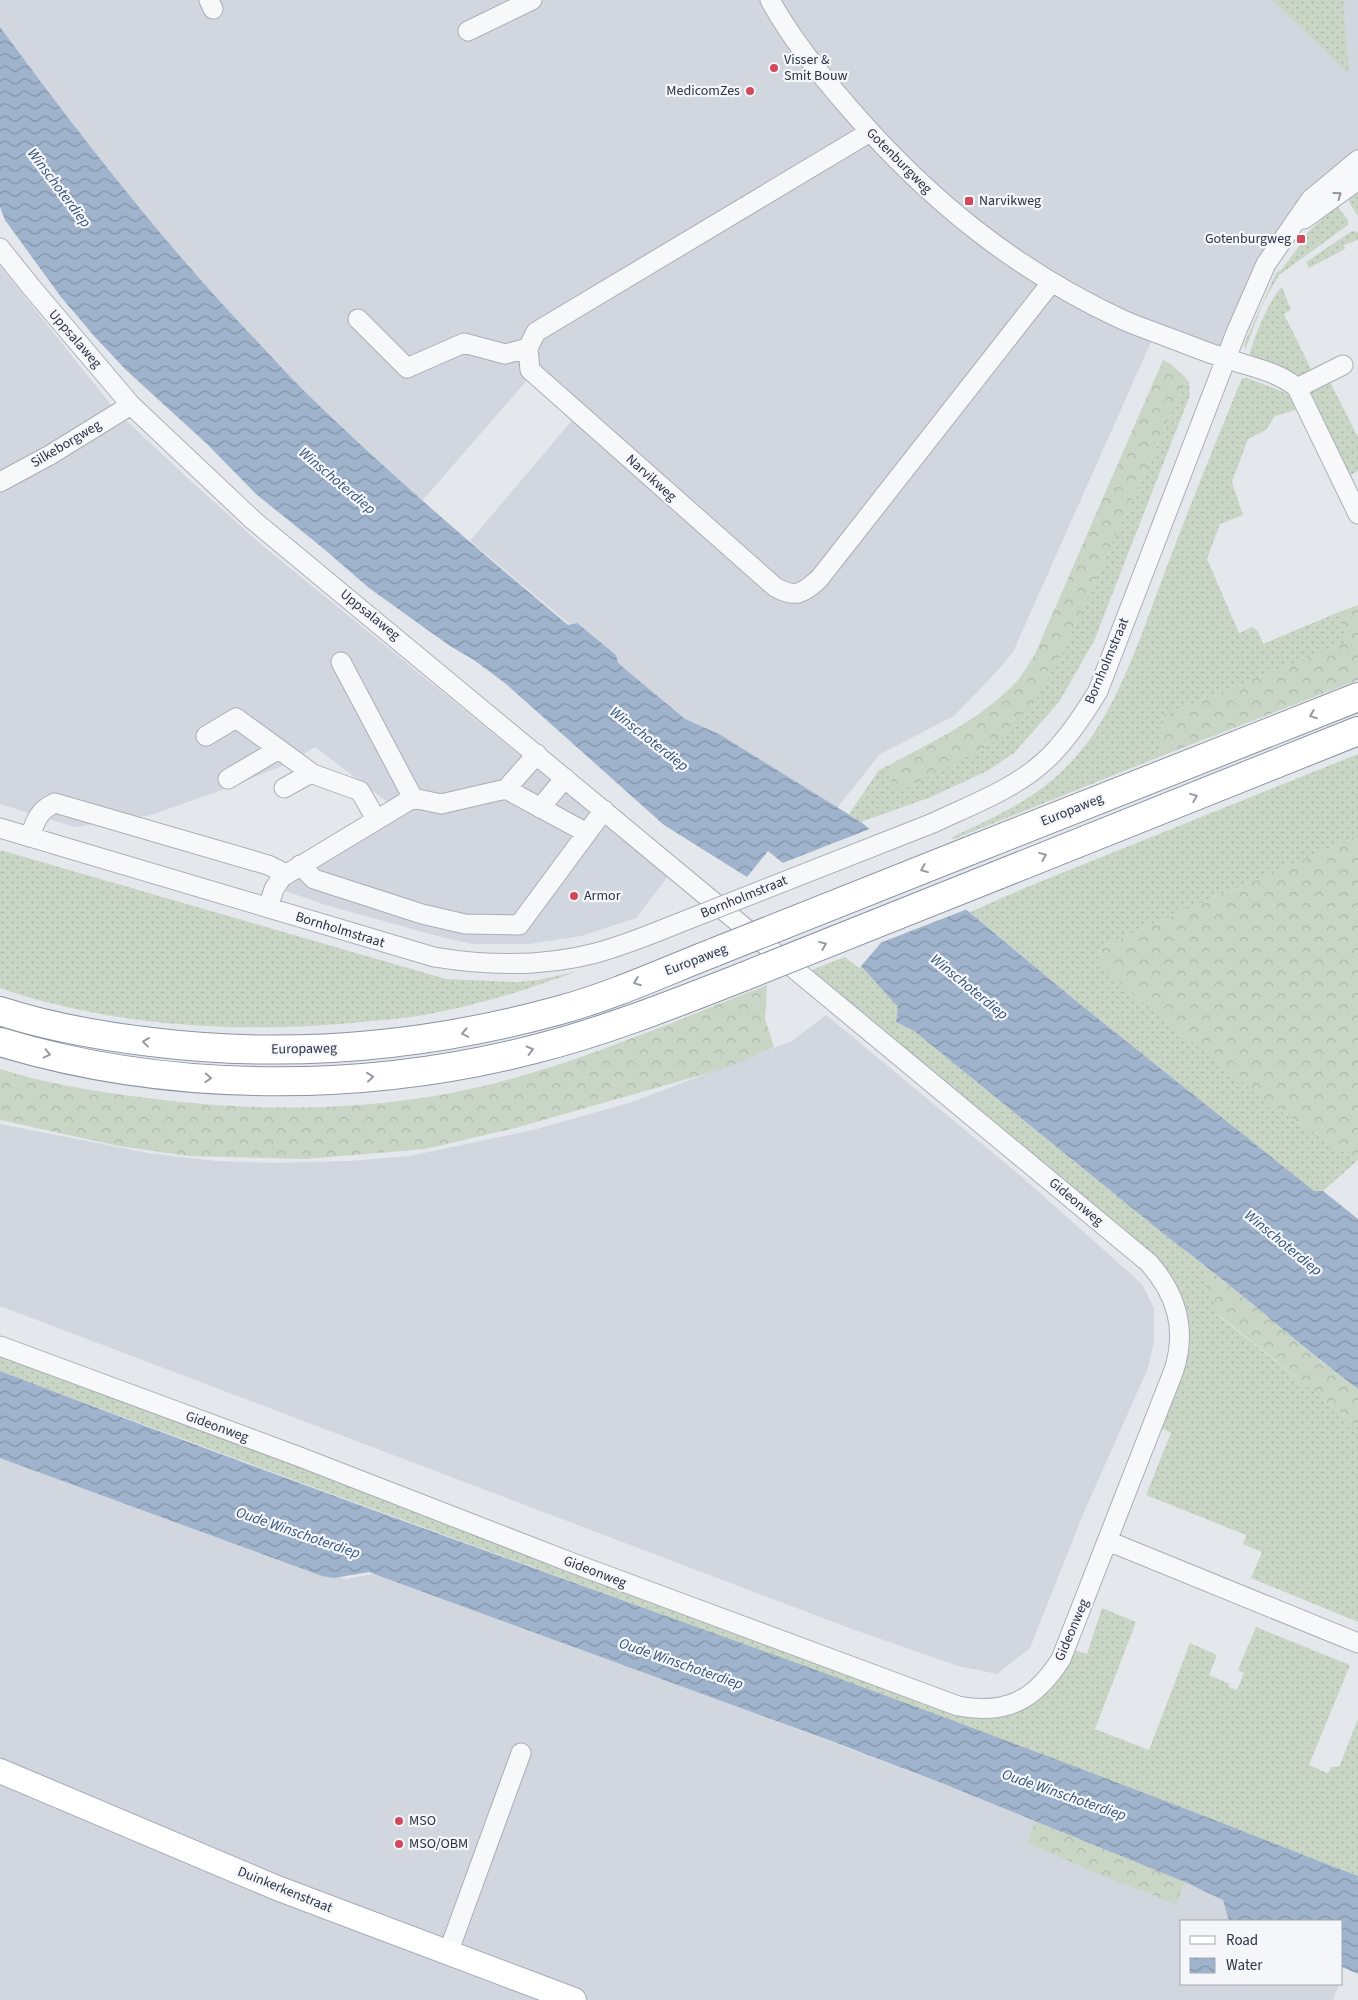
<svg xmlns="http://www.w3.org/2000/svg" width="1358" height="2000" font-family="'Source Sans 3',sans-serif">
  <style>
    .built { fill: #d2d6de }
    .grass { fill: url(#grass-dots) }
    .forest { fill: url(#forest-crowns) }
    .water { fill: url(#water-waves) }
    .pier { fill: #e4e7ec }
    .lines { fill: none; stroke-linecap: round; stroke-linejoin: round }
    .minor-casing { stroke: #a9aeb7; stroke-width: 21 }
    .major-casing { stroke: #a3abb8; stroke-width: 26 }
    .highway-casing { stroke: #8b94a3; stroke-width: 30 }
    .minor { stroke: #f7f8fa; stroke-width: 19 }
    .major { stroke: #fff; stroke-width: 24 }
    .highway { stroke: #fff; stroke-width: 28 }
    .minor-bridge-casing { stroke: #a9aeb7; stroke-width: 21; stroke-linecap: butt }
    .highway-bridge-casing { stroke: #8b94a3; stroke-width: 30; stroke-linecap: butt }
    .minor-bridge { stroke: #f7f8fa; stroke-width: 19 }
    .highway-bridge { stroke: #fff; stroke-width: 28 }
    .oneway { stroke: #9196a0 }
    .oneway2 { stroke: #959aa2 }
    .poi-dot { fill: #d1495b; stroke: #f4f6f9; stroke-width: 2 }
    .labels { text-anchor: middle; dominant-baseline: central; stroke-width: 4.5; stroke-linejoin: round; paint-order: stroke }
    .poi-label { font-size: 14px; fill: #2b3445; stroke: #f4f6f9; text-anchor: start }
    .street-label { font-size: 14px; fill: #2b3445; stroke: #f4f6f9 }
    .water-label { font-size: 15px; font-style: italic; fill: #34527a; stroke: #f4f6f9 }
  </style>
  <defs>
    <pattern id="grass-dots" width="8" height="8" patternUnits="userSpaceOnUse" patternTransform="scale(1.25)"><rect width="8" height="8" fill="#c9d6c5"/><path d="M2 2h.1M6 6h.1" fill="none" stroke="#adb8ab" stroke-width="1.8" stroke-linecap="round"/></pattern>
    <pattern id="forest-crowns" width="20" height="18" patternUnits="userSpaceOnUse" patternTransform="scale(1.25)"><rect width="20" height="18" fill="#c9d6c5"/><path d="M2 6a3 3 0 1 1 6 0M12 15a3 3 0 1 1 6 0" fill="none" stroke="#adb8ab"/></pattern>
    <pattern id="water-waves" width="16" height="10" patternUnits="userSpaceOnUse" patternTransform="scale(1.25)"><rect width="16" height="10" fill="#9fb4cc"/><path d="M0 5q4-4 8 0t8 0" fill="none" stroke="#8293a7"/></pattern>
  </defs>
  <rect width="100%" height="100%" fill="#e4e7ec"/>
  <!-- built -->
  <path class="built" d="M0,0h1358v173l-87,71 -45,117 -71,-28 -142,319 -13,16 -46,48 -74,38 -58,73 -137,-107 -215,-179 109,-129 -45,-40 -112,129 -86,-75 -156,-162 -180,-232z
    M0,266l116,145 76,71 71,64 405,330 -32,42 -55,18 -52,8h-57l-42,-10 -104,-29 -61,-21 27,-22 98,-58 -75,-57 -30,18 -63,25 -71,25 -76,12 -75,-23z
    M826,1015l196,162 120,107 12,24v33l-6,27 -64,144 -54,136 -33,26 -39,-8 -106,-37 -852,-323v-182l148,29 68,8 59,2 74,-2 61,-5 127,-27 95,-27 160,-61z
    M0,1454l348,126 2,-2 31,-5 655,246 250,102h-104v63h157l-6,16h-1333z"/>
  <!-- grass -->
  <path class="grass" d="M1272,0h71l6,74z
    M1358,190v26l-8,-12 -2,-8z
    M1336,207h2l10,13v5l-69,50 -16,28 -18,47 -1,-6 32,-71 6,-4 21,-28 -3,-2z
    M1352,231l6,1v8l-14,5 1,4 -36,19 -3,-6z
    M1282,287l9,23 -7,4 27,55 -10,6h-5l-45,-16 -1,-3c1,-13 21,-60 32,-69z
    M1242,378h5l39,15 3,2 7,15 -21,6 -9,14 -18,9 -16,43 11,33 -23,9 -13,35 32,74 13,-6 6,4 5,13 76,-32 9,30 -184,73 -5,42 -205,82 -3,-1c50,-24 91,-41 128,-85 40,-46 65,-127 87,-184 24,-64 50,-127 76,-191z
    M1187,379l2,3 1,13 -96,246 -35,61 -45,51 -27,18 -56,26 -70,25 -12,-8 30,-44 12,-6 -1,12 1,7 170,-128z
    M1329,380l29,57v34l-9,5 -40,-84z
    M1358,754v82l-255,110 -4,6 38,46 144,113 76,50 -34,30 -9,1 -233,-187 -111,-93 57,-25z
    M0,850l446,129 70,3 22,-2 37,-8c-46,17 -93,32 -141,41 -24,5 -48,7 -72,9 -117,12 -250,5 -362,-34z
    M845,957l14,11 2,-2 37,41 -2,15 18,9 256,208 38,29 -4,8 16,41 138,110v195l-107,-44 11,-26 -19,-8 3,-9 -100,-40 25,-62 -11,-6 23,-58 -11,-90 -9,-13 -15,-16 -339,-279z
    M0,1356l958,356c16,0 36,4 51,1 34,-6 51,-35 65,-63l13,4 15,-46 34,14 -41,107 54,21 41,-107 27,12 -8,20 21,9 -2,3 9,3 7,-17 -6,-3 18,-43 94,38 -41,100 19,8 3,-6h8l19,-48v157c-441,-172 -888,-330 -1332,-495l-26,-10z"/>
  <!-- forest -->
  <path class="forest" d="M1163,360l8,4 16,15 -126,276 -25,44 -39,41 -37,22 -51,24 -12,2 -6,-5 -1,-7 1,-12c45,-24 92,-46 127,-84 6,-8 11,-17 17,-26z
    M1358,605v75l-199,77 5,-42 183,-73 -8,-30z
    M1358,836v324l-1,1 -76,-50 -28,-20 -116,-93 -36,-33c-4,-8 -2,-12 2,-19z
    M767,985l-2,34 9,28 -48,21 -211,60 -90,21 -120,10 -117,-3 -69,-10 -119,-26v-51c40,13 82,20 124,26 131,19 266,19 394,-18 84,-24 167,-60 249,-92z
    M1208,1268l114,94 36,27v38l-138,-111 -15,-31 -1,-9z
    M1035,1821l150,61 -9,22 -85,-33 -64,-29z"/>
  <!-- water -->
  <path class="water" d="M0,27c79,107 160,212 252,309 17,18 34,37 52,55 84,82 174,159 264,234l9,-2 39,32 2,8 67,56 34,15 142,88 220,183 233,186h9l35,28v170c-64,-48 -123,-102 -188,-150l-256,-208 -18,-9 2,-15 -37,-41 20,-23 -1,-2 -112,-90 -21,26 -83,-52 -158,-141 -32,-24 -24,-14 -81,-58 -45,-39 -68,-55 -49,-50 -81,-74 -31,-33 -34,-40 -56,-77 -5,-13z
    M0,1371c274,105 551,203 827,303 178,65 355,133 531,202v98l-16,-7v-46h-113l-6,-21 -38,-18 -241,-98 -113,-43 -446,-163 -16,-6 -35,6 -12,-2 -322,-118z"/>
  <!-- pier -->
  <path class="pier" d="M872,828l98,80 -90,35 -21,25v-3l19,-23 -98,-78z"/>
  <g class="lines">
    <defs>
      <path id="minor" d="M209,0l4,9
        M770,0c22,40 51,76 81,110 77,89 163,159 270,209 15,7 31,12 46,18 20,7 40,16 61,22 23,8 51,13 69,29l61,126
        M468,31l64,-31
        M870,132l-334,200 -8,16 2,22 245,217c21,12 28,6 44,-8l232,-296
        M1304,219l54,-39
        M0,248l32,40 99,117 122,115 896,743c28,32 38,66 25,107l-113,289c-26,41 -54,56 -103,47l-388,-144 -270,-105 -300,-111
        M358,319l49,49 57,-25 41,11 23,-6
        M1297,388l46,-23
        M0,482l50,-27 81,-50
        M341,662l72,136
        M206,736l30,-18 77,56 47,17 16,28
        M228,779l51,-30
        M284,788l27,-15
        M506,789l81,44
        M540,808l25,-30
        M933,823c40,-19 85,-35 117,-67 19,-19 34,-42 48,-65l139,-361 29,-66 45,-65 47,-39
        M0,828l434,129c54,9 109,10 162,-4 29,-8 56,-19 83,-30
        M30,837c5,-16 9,-27 25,-34l213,62 18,9
        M300,865l14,14 108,35 43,10 54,1 85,-115
        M268,908l6,-19 8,-12 131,-79 28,6 65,-15 31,-35
        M1108,1541l250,102
        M448,1953l73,-200"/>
      <path id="major" d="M0,1771l277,117 297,112"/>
      <path id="highway" d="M969,851l389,-154
        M998,875l360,-144
        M0,1011c49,16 101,25 151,31 138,17 275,5 409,-32 52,-14 104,-38 155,-58
        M0,1042c168,51 362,51 531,8 73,-18 145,-47 214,-74"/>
    </defs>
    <!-- minor casing -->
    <use href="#minor" class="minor-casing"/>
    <!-- major casing -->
    <use href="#major" class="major-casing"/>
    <!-- highway casing -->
    <use href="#highway" class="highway-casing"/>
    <!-- minor -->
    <use href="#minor" class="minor"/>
    <!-- major -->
    <use href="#major" class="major"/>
    <!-- highway -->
    <use href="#highway" class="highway"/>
    <defs>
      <path id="minor-bridge" d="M679,923l254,-100"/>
      <path id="highway-bridge" d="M715,952l254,-101
        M745,976l253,-101"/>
    </defs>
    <!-- minor-bridge casing -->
    <use href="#minor-bridge" class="minor-bridge-casing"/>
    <!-- highway-bridge casing -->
    <use href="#highway-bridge" class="highway-bridge-casing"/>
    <!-- minor-bridge -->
    <use href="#minor-bridge" class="minor-bridge"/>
    <!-- highway-bridge -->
    <use href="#highway-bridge" class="highway-bridge"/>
  </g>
  <!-- one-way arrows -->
  <defs><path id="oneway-chevron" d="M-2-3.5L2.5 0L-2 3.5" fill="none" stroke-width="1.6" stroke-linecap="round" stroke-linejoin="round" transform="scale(1.25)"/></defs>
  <use class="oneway" href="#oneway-chevron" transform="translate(1338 195) rotate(-36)"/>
  <g class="oneway2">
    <use href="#oneway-chevron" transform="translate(1313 715) rotate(159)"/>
    <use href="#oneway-chevron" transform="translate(1194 797) rotate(-22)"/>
    <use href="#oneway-chevron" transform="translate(1043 856) rotate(-22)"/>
    <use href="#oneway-chevron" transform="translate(924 869) rotate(158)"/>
    <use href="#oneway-chevron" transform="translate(823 945) rotate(-22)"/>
    <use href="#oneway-chevron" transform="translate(637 982) rotate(159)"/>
    <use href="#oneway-chevron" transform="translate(465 1033) rotate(169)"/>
    <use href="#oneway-chevron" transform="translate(146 1042) rotate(-173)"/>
    <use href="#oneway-chevron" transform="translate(530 1050) rotate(-14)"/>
    <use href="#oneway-chevron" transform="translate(47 1054) rotate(13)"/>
    <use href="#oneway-chevron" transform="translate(370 1077) rotate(-6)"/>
    <use href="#oneway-chevron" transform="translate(208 1078) rotate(3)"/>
  </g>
  <!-- markers -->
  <g class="poi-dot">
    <circle cx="774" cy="68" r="5"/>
    <circle cx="750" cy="91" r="5"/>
    <rect x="964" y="196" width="10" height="10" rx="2.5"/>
    <rect x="1296" y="234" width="10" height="10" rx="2.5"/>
    <circle cx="574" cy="896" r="5"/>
    <circle cx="399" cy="1821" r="5"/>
    <circle cx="399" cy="1844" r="5"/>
  </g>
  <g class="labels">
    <!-- poi labels -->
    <g class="poi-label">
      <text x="784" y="60">Visser &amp;<tspan x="784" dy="16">Smit Bouw</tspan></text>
      <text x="740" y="91" text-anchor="end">MedicomZes</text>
      <text x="979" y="201">Narvikweg</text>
      <text x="1291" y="239" text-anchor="end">Gotenburgweg</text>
      <text x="584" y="896">Armor</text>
      <text x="409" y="1821">MSO</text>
      <text x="409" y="1844">MSO/OBM</text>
    </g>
    <!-- street labels -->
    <g class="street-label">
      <text transform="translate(899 161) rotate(45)">Gotenburgweg</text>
      <text transform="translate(75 339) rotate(49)">Uppsalaweg</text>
      <text transform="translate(66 444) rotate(-31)">Silkeborgweg</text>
      <text transform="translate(651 478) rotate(42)">Narvikweg</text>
      <text transform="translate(370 615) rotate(39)">Uppsalaweg</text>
      <text transform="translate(1107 661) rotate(-67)">Bornholmstraat</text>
      <text transform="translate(1072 810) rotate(-22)">Europaweg</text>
      <text transform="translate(744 897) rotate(-22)">Bornholmstraat</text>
      <text transform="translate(340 930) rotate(17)">Bornholmstraat</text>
      <text transform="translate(696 960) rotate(-21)">Europaweg</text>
      <text transform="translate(304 1049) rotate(-1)">Europaweg</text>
      <text transform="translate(1076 1202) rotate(40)">Gideonweg</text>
      <text transform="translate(217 1427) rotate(20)">Gideonweg</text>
      <text transform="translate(595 1572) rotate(21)">Gideonweg</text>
      <text transform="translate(1072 1630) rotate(-67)">Gideonweg</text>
      <text transform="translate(285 1890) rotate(22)">Duinkerkenstraat</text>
    </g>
    <!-- water labels -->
    <g class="water-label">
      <text transform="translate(59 188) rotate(53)">Winschoterdiep</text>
      <text transform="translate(337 481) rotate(40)">Winschoterdiep</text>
      <text transform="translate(649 739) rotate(38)">Winschoterdiep</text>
      <text transform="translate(969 987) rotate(39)">Winschoterdiep</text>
      <text transform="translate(1283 1243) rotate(39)">Winschoterdiep</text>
      <text transform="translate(298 1533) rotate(19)">Oude Winschoterdiep</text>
      <text transform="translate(681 1664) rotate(19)">Oude Winschoterdiep</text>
      <text transform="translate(1064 1795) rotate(19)">Oude Winschoterdiep</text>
    </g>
  </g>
  <!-- legend -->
  <rect x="1180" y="1920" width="162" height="65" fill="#f4f6f9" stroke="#a4a8b1"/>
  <rect x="1190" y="1936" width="25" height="8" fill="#ffffff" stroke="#a4a8b1"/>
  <text x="1226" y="1945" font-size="15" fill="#2b3445">Road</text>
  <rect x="1190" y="1958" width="25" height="15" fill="url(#water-waves)" stroke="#a4a8b1"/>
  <text x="1226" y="1970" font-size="15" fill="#2b3445">Water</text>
</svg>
